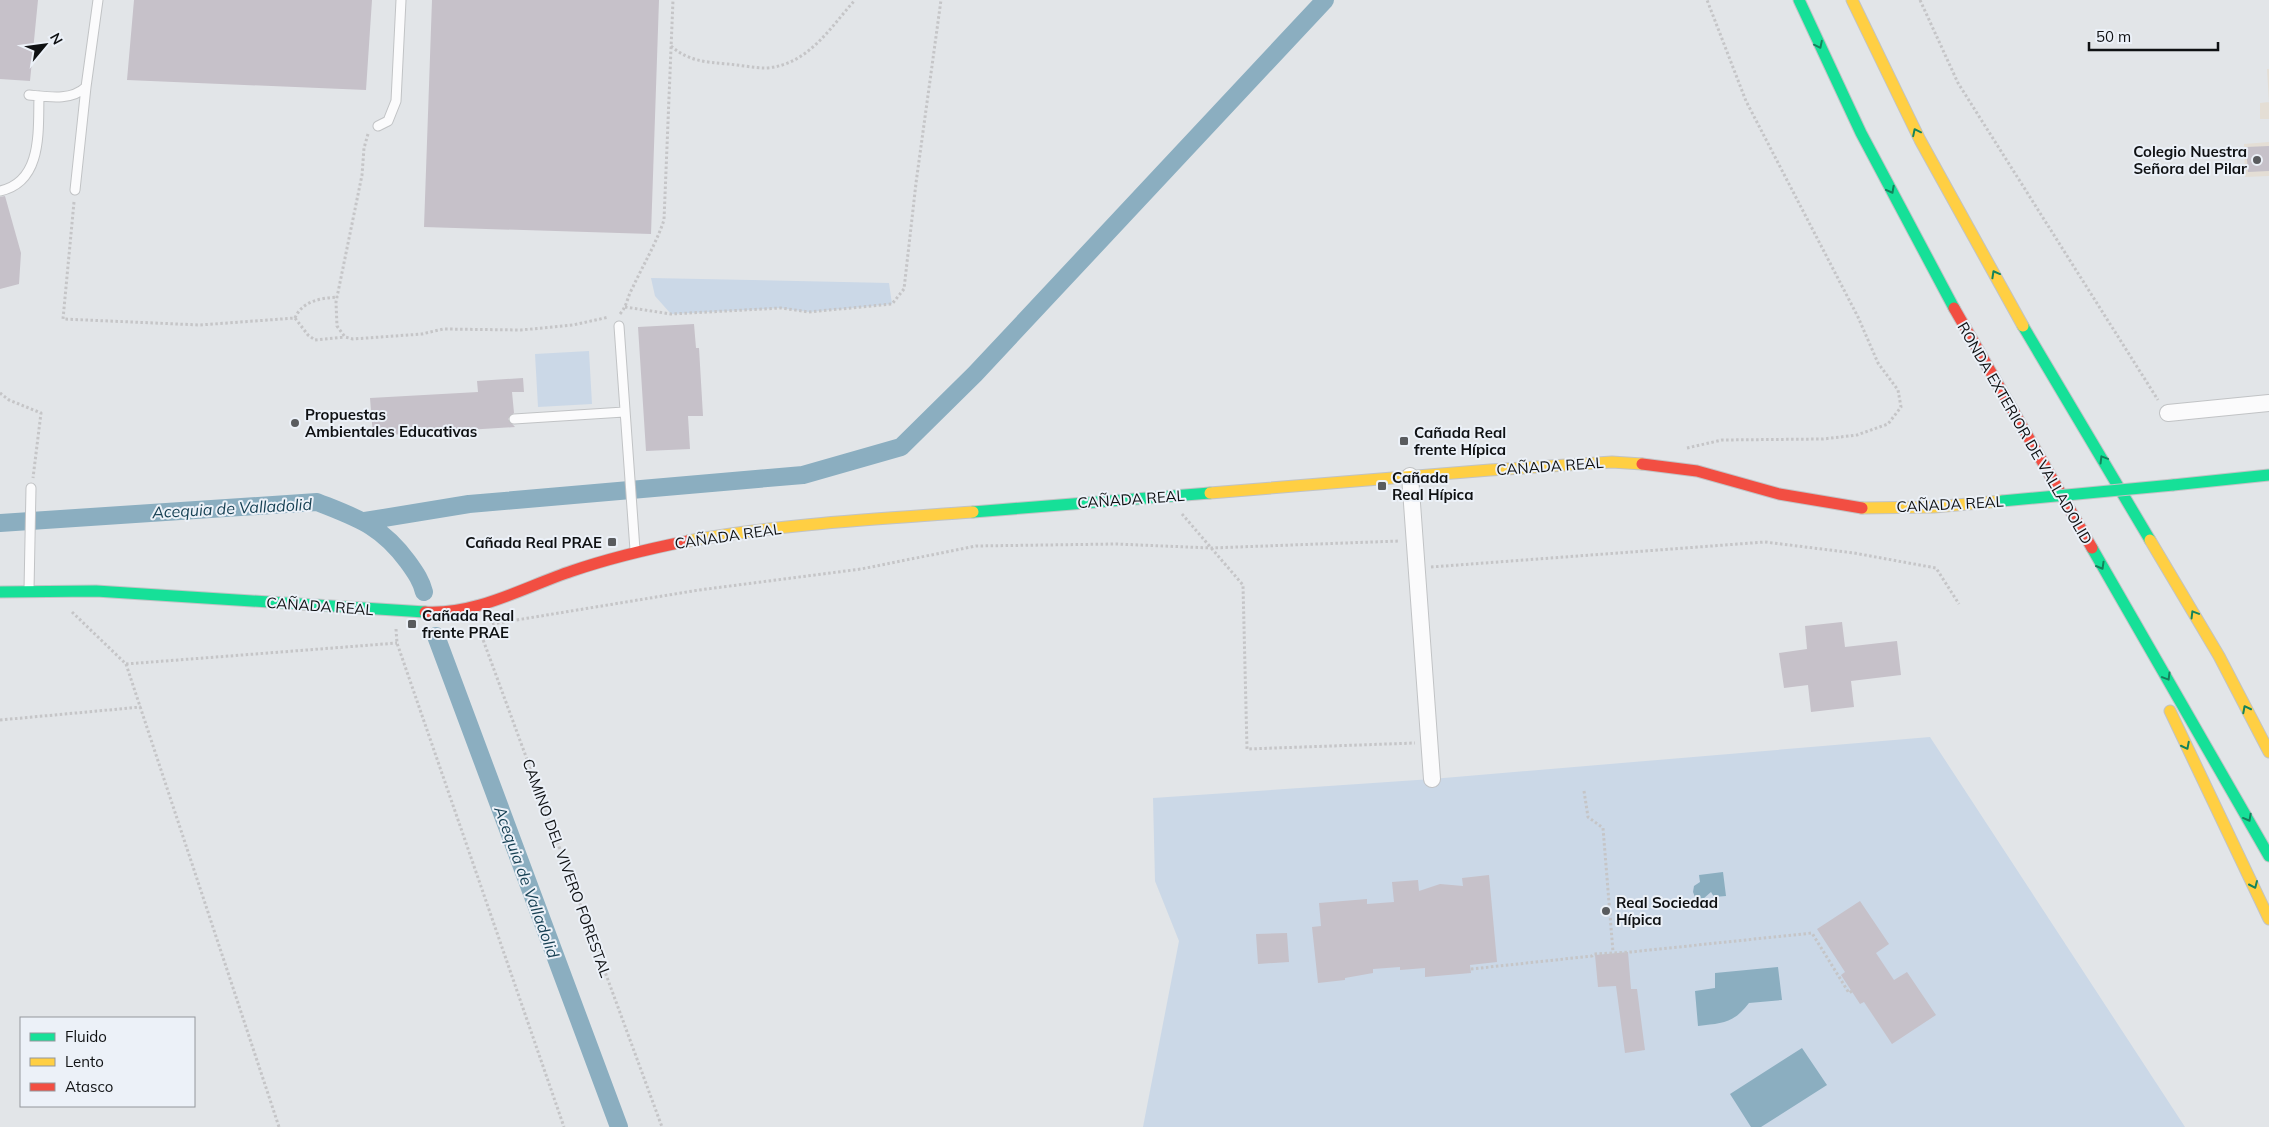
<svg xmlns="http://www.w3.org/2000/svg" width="2269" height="1127" font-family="Mulish,sans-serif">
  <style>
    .education { fill: #e4ded5 }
    .green { fill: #cbd8e7 }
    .water { fill: #8baec0 }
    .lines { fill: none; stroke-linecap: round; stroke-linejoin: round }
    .canal { stroke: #8baec0; stroke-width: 18 }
    .building { fill: #c6c1c9 }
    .lane-casing { stroke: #c1c3c5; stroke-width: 11 }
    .street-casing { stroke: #c1c3c5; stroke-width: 18 }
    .fast-casing { stroke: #c1c3c5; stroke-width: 13 }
    .slow-casing { stroke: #c1c3c5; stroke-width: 13 }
    .jam-casing { stroke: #c1c3c5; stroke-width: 13 }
    .path { stroke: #c5c5c7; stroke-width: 3; stroke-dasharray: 2.5 2.5; stroke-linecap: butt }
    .lane { stroke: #fbfbfc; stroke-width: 9 }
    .street { stroke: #fbfbfc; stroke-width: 16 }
    .fast { stroke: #16e098; stroke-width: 11 }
    .slow { stroke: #ffcf43; stroke-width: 11 }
    .jam { stroke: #f24e42; stroke-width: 11 }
    .fast-bridge-casing { stroke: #c1c3c5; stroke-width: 13; stroke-linecap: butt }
    .fast-bridge { stroke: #16e098; stroke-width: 11 }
    .oneway { stroke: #13835c }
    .poi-dot { fill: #595b5e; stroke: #ecf1f8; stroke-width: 2 }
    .labels { text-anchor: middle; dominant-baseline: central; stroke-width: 4; stroke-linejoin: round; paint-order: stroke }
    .poi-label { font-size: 15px; font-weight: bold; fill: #0f1113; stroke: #ecf1f8; text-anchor: start }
    .street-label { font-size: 15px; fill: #0f1113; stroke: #ecf1f8 }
    .water-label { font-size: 16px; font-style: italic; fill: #174154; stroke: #ecf1f8 }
  </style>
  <rect width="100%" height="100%" fill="#e2e5e8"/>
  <!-- education -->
  <path class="education" d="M2267,69h2v50h-9v-16l9,-1z
    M2269,142v34l-24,1 -1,-33z"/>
  <!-- green -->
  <path class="green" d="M651,278l238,5 3,21 -83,8 -29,-4 -109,6 -16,-18z
    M589,351l3,53 -54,3 -3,-53z
    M1930,737l255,390h-1042l36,-186 -24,-60 -2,-83 279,-19z"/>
  <!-- water -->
  <path class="water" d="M1723,872l3,24 -12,1 -3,-5 -8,7 -8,-2 -2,-5 1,-6 6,-4 -1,-7z
    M1778,967l4,33 -33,3c-16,21 -27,20 -51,23l-3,-35 20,-3v-15z
    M1802,1048l25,37 -66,42h-10l-21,-33z"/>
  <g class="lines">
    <!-- canal -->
    <path class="canal" d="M365,521l104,-17 334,-29 98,-28 74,-73 350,-374
      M0,523l317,-21c40,16 64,23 91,60 7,10 13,18 16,30
      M436,636l183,491"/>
  </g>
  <!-- building -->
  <path class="building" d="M0,0h38l-8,81 -30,-2z
    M134,0h238l-6,90 -239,-10z
    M432,0h227l-8,234 -227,-7z
    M2269,146v25l-21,1 -2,-25z
    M5,196l16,57 -2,31 -19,5v-92z
    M694,324l2,24h3l4,68h-15l2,33 -44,2 -8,-124z
    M523,378l1,14h-12l2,21 -6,6 7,8 -142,9 -3,-38 108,-6 -1,-11z
    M1842,622l3,25 52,-6 4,34 -50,6 3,26 -43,5 -3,-27 -24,3 -5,-35 28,-4 -2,-23z
    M1489,875l8,87 -27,3 1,8 -46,4v-9l-25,2v-3l-27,2v4l-28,5v2l-27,3 -6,-56 9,-1 -2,-23 48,-4v5l27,-2 -2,-20 26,-2 1,11 21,-7 23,2 -1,-8z
    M1860,901l29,43 -13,9 18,27 13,-8 29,43 -44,29 -28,-42 -4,2 -19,-29 4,-3 -28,-43z
    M1287,933l2,29 -31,2 -2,-30z
    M1628,952l3,37h6l8,61 -20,3 -9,-67 -18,1 -3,-32z"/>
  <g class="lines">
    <defs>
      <path id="lane" d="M29,95c20,2 42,6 57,-8l12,-87
        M378,126l10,-5 8,-20 5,-101
        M75,190l11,-103
        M0,191c43,-9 38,-61 39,-95
        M619,326l16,224
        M514,419l110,-7
        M29,590l2,-102"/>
      <path id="street" d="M2168,413l101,-10
        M1410,476l22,303"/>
      <path id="fast" d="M1799,0l62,133 93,175
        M2023,326l127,214
        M2173,485l96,-10
        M973,512l237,-19
        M2092,548l177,308
        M0,592l96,-1 329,21"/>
      <path id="slow" d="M1852,0l68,140 103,186
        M1210,493l280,-23 122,-8 30,2
        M1862,508l72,-1 68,-6
        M2150,540l69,116 50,96
        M688,541c93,-17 190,-22 285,-29
        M2170,711l99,208"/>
      <path id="jam" d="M1954,308l138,240
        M1642,464l55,7 82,23 83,14
        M425,612c52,3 99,-25 147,-41 38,-13 76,-22 116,-30"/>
    </defs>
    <!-- lane casing -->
    <use href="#lane" class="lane-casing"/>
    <!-- street casing -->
    <use href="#street" class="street-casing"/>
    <!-- fast casing -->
    <use href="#fast" class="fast-casing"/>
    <!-- slow casing -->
    <use href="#slow" class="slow-casing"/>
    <!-- jam casing -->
    <use href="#jam" class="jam-casing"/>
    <!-- path -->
    <path class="path" d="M1920,0l38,83 200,317
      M671,46c17,15 34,16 57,18 12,1 26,4 38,4 42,-3 63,-39 89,-68
      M368,134l-4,14 -2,27 -26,127 1,24 8,11 8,2 69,-5 21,-5 78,1 52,-5 36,-8
      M74,202l-11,117 137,6 95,-7 13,17 7,5 29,-3
      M625,307l46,7 110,-6 28,4 83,-8 12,-15 12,-106 25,-183
      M620,314c7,-8 7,-16 12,-25 11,-24 24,-45 32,-69l9,-220
      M295,318c7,-17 26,-20 43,-21
      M0,393l9,7 32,13 -8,65
      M1687,448l35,-8 101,-1 34,-4 31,-11 13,-17 -3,-17 -20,-27 -20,-46 -112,-216 -39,-101
      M1182,514l61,71 4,164 168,-6
      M1431,567l334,-25 89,11 82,15 23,36
      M72,612l54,52 271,-21
      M492,624l207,-34 162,-21 115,-23 140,-2 95,4 188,-7
      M478,626l184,501
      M396,629l1,14 167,484
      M126,664l153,463
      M0,720l141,-13
      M1584,791l4,26 15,11 10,124
      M1471,969l121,-13 2,-2 37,-2 181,-19 37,60 3,-2"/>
    <!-- lane -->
    <use href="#lane" class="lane"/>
    <!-- street -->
    <use href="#street" class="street"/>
    <!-- fast -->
    <use href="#fast" class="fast"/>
    <!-- slow -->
    <use href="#slow" class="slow"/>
    <!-- jam -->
    <use href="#jam" class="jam"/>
    <defs>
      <path id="fast-bridge" d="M2002,501l171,-16"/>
    </defs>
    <!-- fast-bridge casing -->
    <use href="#fast-bridge" class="fast-bridge-casing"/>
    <!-- fast-bridge -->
    <use href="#fast-bridge" class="fast-bridge"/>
  </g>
  <!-- one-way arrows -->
  <defs><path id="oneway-chevron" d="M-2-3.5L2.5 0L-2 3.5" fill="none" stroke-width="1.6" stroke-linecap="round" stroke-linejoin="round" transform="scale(1.25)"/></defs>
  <g class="oneway">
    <use href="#oneway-chevron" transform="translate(1819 45) rotate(64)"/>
    <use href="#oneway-chevron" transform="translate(1916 132) rotate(-116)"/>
    <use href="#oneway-chevron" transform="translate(1891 190) rotate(62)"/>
    <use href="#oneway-chevron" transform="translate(1995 274) rotate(-119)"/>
    <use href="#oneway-chevron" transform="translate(2103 459) rotate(-121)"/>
    <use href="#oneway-chevron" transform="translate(2101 566) rotate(60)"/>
    <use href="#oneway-chevron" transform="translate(2194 614) rotate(-121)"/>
    <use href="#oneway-chevron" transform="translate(2167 677) rotate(59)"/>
    <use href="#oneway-chevron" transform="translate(2246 709) rotate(-117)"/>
    <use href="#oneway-chevron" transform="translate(2186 746) rotate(63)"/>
    <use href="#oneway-chevron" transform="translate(2248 818) rotate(61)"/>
    <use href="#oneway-chevron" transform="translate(2254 885) rotate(66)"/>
  </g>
  <!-- markers -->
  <g class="poi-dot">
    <circle cx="2257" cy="160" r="5"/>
    <circle cx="295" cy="423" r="5"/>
    <rect x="1399" y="436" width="10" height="10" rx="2.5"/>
    <rect x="1377" y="481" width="10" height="10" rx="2.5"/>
    <rect x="607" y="537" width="10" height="10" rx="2.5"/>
    <rect x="407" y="619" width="10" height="10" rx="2.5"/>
    <circle cx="1606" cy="911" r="5"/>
  </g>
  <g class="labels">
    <!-- poi labels -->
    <g class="poi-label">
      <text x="2247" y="151" text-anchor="end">Colegio Nuestra<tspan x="2247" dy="17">Señora del Pilar</tspan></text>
      <text x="305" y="414">Propuestas<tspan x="305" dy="17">Ambientales Educativas</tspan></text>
      <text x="1414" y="432">Cañada Real<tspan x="1414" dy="17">frente Hípica</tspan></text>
      <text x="1392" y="477">Cañada<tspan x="1392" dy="17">Real Hípica</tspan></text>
      <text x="602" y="542" text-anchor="end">Cañada Real PRAE</text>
      <text x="422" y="615">Cañada Real<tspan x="422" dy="17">frente PRAE</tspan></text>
      <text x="1616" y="902">Real Sociedad<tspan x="1616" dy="17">Hípica</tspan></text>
    </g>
    <!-- street labels -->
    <g class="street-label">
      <text transform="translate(2025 433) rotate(60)">RONDA EXTERIOR DE VALLADOLID</text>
      <text transform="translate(1550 466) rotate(-4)">CAÑADA REAL</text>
      <text transform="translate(1131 499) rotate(-4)">CAÑADA REAL</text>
      <text transform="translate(1950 504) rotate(-3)">CAÑADA REAL</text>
      <text transform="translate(728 536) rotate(-8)">CAÑADA REAL</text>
      <text transform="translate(320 606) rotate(4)">CAÑADA REAL</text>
      <text transform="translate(567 868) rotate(70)">CAMINO DEL VIVERO FORESTAL</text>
    </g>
    <!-- water labels -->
    <g class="water-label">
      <text transform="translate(232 508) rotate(-3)">Acequia de Valladolid</text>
      <text transform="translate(527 882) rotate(70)">Acequia de Valladolid</text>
    </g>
  </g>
  <!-- legend -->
  <rect x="20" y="1017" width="175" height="90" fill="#ecf1f8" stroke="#94979c"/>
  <rect x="30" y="1033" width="25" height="8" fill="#16e098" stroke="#94979c"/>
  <text x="65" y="1042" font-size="15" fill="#0f1113">Fluido</text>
  <rect x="30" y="1058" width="25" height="8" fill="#ffcf43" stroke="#94979c"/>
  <text x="65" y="1067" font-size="15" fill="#0f1113">Lento</text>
  <rect x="30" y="1083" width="25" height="8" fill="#f24e42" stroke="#94979c"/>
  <text x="65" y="1092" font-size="15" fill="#0f1113">Atasco</text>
  <!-- north arrow -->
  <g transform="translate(45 45) rotate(61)" stroke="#ecf1f8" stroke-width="4" paint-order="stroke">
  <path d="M0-4L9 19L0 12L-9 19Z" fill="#0f1113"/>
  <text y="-8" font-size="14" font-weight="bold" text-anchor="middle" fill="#0f1113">N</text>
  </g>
  <!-- scale -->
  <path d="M2089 42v8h129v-8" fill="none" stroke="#0f1113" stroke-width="2.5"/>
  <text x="2096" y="42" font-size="15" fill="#0f1113" stroke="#ecf1f8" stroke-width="4" paint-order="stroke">50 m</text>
</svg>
